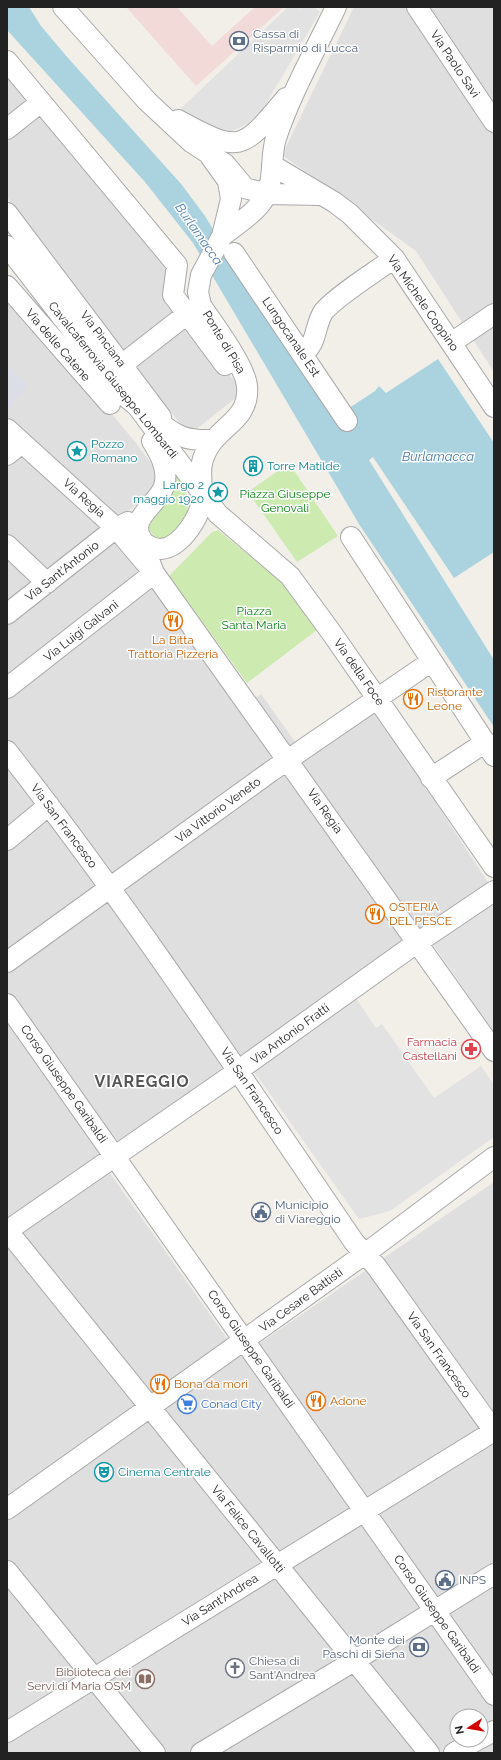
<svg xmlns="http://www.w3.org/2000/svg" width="501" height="1760" font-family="Raleway,sans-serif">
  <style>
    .residential { fill: #e0dfdf; fill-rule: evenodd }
    .commercial { fill: #f2dad9 }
    .grass { fill: #cdebb0 }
    .parking { fill: #e2e2e2 }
    .plaza { fill: #dddde8 }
    .water { fill: #aad3df }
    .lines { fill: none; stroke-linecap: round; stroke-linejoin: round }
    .minor-casing { stroke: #a9a9a9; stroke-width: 22 }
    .minor { stroke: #fff; stroke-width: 20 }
    .labels { text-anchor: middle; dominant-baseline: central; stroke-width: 3; stroke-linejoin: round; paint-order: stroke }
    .service-label { font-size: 12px; fill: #4e5e75; stroke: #fff; text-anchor: start }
    .street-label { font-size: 12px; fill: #222; stroke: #fff }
    .culture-label { font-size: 12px; fill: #0d838f; stroke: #fff; text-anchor: start }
    .park-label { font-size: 12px; fill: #0c8416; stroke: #fff }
    .food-label { font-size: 12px; fill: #c56008; stroke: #fff; text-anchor: start }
    .health-label { font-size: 12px; fill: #be3a42; stroke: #fff; text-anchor: end }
    .shop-label { font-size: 12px; fill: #366cbe; stroke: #fff; text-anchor: start }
    .worship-label { font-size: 12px; fill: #5b616d; stroke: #fff; text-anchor: start }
    .education-label { font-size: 12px; fill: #785e54; stroke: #fff; text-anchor: end }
    .water-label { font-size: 13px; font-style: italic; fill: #4a7aab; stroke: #fff }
    .district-label { font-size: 16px; font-weight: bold; letter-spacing: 1px; fill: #555; stroke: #fff }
  </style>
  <rect width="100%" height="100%" fill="#f2efe9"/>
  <!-- residential -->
  <path class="residential" d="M354,7h140v365l-78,-121 -134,-96z
    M7,69l163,197 -1,32 74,94 -54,43 -149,-192 -33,-46z
    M7,297l78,85 51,61 23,31 -8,19 -46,36 51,61 82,120 23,-16 37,52 78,-35 113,173 -389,275 140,198 254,-175v571h-487zM457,1716h24v24h-24z"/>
  <!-- commercial -->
  <path class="commercial" d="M126,7h51l35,39 43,-39h29l-88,79z"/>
  <!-- grass -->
  <path class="grass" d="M289,463l49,73 -41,26 -49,-70z
    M174,473h5c12,36 16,48 -20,69l-13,-16z
    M218,530l68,56 31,44 -70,53 -78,-107 43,-44z"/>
  <!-- parking -->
  <path class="parking" d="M288,7h10l2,2 2,-2h12l6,5 -57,97 -16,15 -19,9 -52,-20z
    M494,900v133l-61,-89z
    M353,994l23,34 6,-4 52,74 47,-32 13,19v52l-104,74 -31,8 -109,-153z"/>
  <!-- plaza -->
  <path class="plaza" d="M7,365l21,20 -21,26z"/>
  <!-- water -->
  <path class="water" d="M7,7h22l12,19 27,32 114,127 23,31 45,75 96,119 29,-19 4,-5 7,7 52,-34 56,84v109l-40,26 -81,-121 -4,3 125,200v67l-135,-203 -166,-281 -48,-61 -138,-152z"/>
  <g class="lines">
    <defs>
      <path id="minor" d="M63,7l84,94 44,41 34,22 20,24 22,6 54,1
        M417,7l77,115
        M7,61l170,204 -4,30 52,70
        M178,120c62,34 64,31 108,-22
        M7,129l34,-27
        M272,165l62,37 16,12 44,44 100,149
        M7,213l154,204
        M222,236c14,-11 34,-23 43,-39 10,-17 5,-41 11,-59 16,-47 39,-87 60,-131
        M7,246l113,146 17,14 81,108 72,62 41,56 163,235
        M234,253l113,168
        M7,286l103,118
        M451,343l43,-29
        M302,354c16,-10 12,-29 22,-43 15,-17 50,-38 70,-53
        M123,364l64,-50
        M155,419c21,17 30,22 57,21
        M7,429l109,99 38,45 340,478
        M152,441c8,13 17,29 12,45 -5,18 -37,32 -22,54 4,6 13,9 19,9 21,-2 42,-35 41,-55 0,-16 -4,-29 5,-44 12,-24 43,-30 40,-64 -2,-21 -34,-62 -46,-81l-3,-13 3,-17 21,-39 9,-37 -3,-18 -18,-25
        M7,455l15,-12
        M351,537l143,219
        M7,545l40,38
        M7,614l109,-86 12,-6
        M7,688l147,-115 -5,-13
        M7,751c124,158 234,325 347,491l22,24 118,165 -487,301
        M431,778l55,-36
        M7,840l42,-35
        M7,962l263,-190 162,-111
        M7,1004l487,691
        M7,1230l422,523
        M7,1231l218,-151 183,-131 86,-58
        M7,1509l359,-256 128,-96
        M7,1571l148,182
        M481,1738l13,-7
        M201,1753l153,-92 140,-87
        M454,1753l23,-13"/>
    </defs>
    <!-- minor casing -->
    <use href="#minor" class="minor-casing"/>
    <!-- minor -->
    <use href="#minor" class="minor"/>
  </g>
  <!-- icons -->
  <defs>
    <symbol id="bank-ring" viewBox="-11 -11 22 22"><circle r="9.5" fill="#fff" stroke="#5c6f8a" stroke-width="1.5"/><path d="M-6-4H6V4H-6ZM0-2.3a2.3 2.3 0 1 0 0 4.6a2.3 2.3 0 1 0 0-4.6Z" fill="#5c6f8a"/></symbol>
    <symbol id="sight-ring" viewBox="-11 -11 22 22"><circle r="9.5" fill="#fff" stroke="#0f9aa8" stroke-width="1.5"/><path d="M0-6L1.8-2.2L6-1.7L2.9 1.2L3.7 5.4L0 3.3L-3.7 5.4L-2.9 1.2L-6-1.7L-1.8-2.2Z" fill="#0f9aa8"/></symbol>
    <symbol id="building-ring" viewBox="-11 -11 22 22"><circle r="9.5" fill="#fff" stroke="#0f9aa8" stroke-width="1.5"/><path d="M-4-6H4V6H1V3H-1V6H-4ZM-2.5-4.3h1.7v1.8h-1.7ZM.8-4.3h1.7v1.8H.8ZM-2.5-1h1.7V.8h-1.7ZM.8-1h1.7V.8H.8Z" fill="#0f9aa8"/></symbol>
    <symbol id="restaurant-ring" viewBox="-11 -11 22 22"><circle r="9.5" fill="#fff" stroke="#e8710a" stroke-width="1.5"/><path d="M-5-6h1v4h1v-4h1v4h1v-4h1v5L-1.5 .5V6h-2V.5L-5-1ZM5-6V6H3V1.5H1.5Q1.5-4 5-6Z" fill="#e8710a"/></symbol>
    <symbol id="pharmacy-ring" viewBox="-11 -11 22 22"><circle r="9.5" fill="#fff" stroke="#e0444e" stroke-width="1.5"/><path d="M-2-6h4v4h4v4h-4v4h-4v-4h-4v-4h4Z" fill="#e0444e"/></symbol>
    <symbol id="civic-ring" viewBox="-11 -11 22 22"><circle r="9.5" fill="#fff" stroke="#5c6f8a" stroke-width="1.5"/><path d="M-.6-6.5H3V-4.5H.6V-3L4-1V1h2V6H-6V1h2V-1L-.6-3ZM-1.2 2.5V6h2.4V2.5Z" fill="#5c6f8a"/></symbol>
    <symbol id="supermarket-ring" viewBox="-11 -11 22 22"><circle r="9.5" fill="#fff" stroke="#3f7fe0" stroke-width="1.5"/><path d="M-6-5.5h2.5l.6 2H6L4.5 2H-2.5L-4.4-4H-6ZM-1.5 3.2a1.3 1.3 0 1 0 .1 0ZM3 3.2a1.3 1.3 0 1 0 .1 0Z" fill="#3f7fe0"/></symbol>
    <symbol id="theatre-ring" viewBox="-11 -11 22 22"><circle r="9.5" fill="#fff" stroke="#0f9aa8" stroke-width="1.5"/><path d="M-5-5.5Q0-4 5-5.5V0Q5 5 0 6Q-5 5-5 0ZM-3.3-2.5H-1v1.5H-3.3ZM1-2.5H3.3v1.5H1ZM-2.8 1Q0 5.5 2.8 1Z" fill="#0f9aa8"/></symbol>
    <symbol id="church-ring" viewBox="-11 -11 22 22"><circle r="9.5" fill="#fff" stroke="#6b7280" stroke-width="1.5"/><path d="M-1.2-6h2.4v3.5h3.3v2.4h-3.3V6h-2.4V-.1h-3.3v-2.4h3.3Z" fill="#6b7280"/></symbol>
    <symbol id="library-ring" viewBox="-11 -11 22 22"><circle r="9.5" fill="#fff" stroke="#8d6e63" stroke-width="1.5"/><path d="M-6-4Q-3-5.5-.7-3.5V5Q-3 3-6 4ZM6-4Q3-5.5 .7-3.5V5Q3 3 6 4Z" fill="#8d6e63"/></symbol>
  </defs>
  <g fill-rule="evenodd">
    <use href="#bank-ring" x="228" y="30" width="22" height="22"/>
    <use href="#sight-ring" x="66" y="440" width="22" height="22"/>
    <use href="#building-ring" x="242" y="455" width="22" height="22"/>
    <use href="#sight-ring" x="207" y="481" width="22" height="22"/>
    <use href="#restaurant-ring" x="162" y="610" width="22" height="22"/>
    <use href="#restaurant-ring" x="402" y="688" width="22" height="22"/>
    <use href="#restaurant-ring" x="364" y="903" width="22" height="22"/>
    <use href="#pharmacy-ring" x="460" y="1038" width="22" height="22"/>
    <use href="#civic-ring" x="250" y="1201" width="22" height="22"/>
    <use href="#restaurant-ring" x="149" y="1373" width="22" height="22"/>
    <use href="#restaurant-ring" x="305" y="1390" width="22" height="22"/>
    <use href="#supermarket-ring" x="176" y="1393" width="22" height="22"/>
    <use href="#theatre-ring" x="93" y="1461" width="22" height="22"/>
    <use href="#civic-ring" x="434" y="1569" width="22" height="22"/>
    <use href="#bank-ring" x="408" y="1636" width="22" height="22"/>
    <use href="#church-ring" x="224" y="1657" width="22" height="22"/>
    <use href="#library-ring" x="134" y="1668" width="22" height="22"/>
  </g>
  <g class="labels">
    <!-- service labels -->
    <g class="service-label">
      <text x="253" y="34">Cassa di<tspan x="253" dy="14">Risparmio di Lucca</tspan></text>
      <text x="275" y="1205">Municipio<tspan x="275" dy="14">di Viareggio</tspan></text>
      <text x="459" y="1580">INPS</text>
      <text x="405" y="1640" text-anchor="end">Monte dei<tspan x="405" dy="14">Paschi di Siena</tspan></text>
    </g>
    <!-- street labels -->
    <g class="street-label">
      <text transform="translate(455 64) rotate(56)">Via Paolo Savi</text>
      <text transform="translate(423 303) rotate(55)">Via Michele Coppino</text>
      <text transform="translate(291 337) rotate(56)">Lungocanale Est</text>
      <text transform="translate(103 339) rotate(53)">Via Pinciana</text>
      <text transform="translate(224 342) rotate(59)">Ponte di Pisa</text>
      <text transform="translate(58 345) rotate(49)">Via delle Catene</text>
      <text transform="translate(113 380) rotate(51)">Cavalcaferrovia Giuseppe Lombardi</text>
      <text transform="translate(84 498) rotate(42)">Via Regia</text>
      <text transform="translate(62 571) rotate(-38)">Via Sant'Antonio</text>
      <text transform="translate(81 631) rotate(-38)">Via Luigi Galvani</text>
      <text transform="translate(359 672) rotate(55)">Via della Foce</text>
      <text transform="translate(218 810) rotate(-36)">Via Vittorio Veneto</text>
      <text transform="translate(325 811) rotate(55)">Via Regia</text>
      <text transform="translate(64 826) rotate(53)">Via San Francesco</text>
      <text transform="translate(290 1034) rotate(-36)">Via Antonio Fratti</text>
      <text transform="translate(64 1084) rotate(55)">Corso Giuseppe Garibaldi</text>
      <text transform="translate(252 1091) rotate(56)">Via San Francesco</text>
      <text transform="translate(301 1300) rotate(-36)">Via Cesare Battisti</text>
      <text transform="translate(251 1349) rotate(55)">Corso Giuseppe Garibaldi</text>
      <text transform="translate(439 1355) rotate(55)">Via San Francesco</text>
      <text transform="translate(248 1529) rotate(51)">Via Felice Cavallotti</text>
      <text transform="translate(220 1600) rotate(-32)">Via Sant'Andrea</text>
      <text transform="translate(437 1614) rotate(55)">Corso Giuseppe Garibaldi</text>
    </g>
    <!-- culture labels -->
    <g class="culture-label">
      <text x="91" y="444">Pozzo<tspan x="91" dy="14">Romano</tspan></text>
      <text x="267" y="466">Torre Matilde</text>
      <text x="204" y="485" text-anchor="end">Largo 2<tspan x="204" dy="14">maggio 1920</tspan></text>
      <text x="118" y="1472">Cinema Centrale</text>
    </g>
    <!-- park labels -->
    <g class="park-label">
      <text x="285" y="494">Piazza Giuseppe<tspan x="285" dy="14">Genovali</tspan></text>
      <text x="254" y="611">Piazza<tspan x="254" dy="14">Santa Maria</tspan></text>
    </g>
    <!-- food labels -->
    <g class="food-label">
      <text x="173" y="640" text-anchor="middle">La Bitta<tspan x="173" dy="14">Trattoria Pizzeria</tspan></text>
      <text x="427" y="692">Ristorante<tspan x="427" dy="14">Leone</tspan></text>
      <text x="389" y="907">OSTERIA<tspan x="389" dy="14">DEL PESCE</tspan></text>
      <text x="174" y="1384">Bona da morì</text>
      <text x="330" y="1401">Adone</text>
    </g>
    <!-- health labels -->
    <g class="health-label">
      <text x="457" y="1042">Farmacia<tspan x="457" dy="14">Castellani</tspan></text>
    </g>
    <!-- shop labels -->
    <g class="shop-label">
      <text x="201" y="1404">Conad City</text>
    </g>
    <!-- worship labels -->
    <g class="worship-label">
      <text x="249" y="1661">Chiesa di<tspan x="249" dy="14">Sant'Andrea</tspan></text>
    </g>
    <!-- education labels -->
    <g class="education-label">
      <text x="131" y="1672">Biblioteca dei<tspan x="131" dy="14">Servi di Maria OSM</tspan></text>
    </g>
    <!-- water labels -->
    <g class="water-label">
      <text transform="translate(199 234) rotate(55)">Burlamacca</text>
      <text x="438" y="456">Burlamacca</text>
    </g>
    <!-- district labels -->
    <g class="district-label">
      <text x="142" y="1081">VIAREGGIO</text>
    </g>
  </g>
  <!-- border -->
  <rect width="501" height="1760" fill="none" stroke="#222222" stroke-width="16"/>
  <!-- north arrow -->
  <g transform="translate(469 1728) rotate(258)"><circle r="19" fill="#ffffff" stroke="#a7a7a7"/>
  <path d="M0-3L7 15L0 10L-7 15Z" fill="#d40000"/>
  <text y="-6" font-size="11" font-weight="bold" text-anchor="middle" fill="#222222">N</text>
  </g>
</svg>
